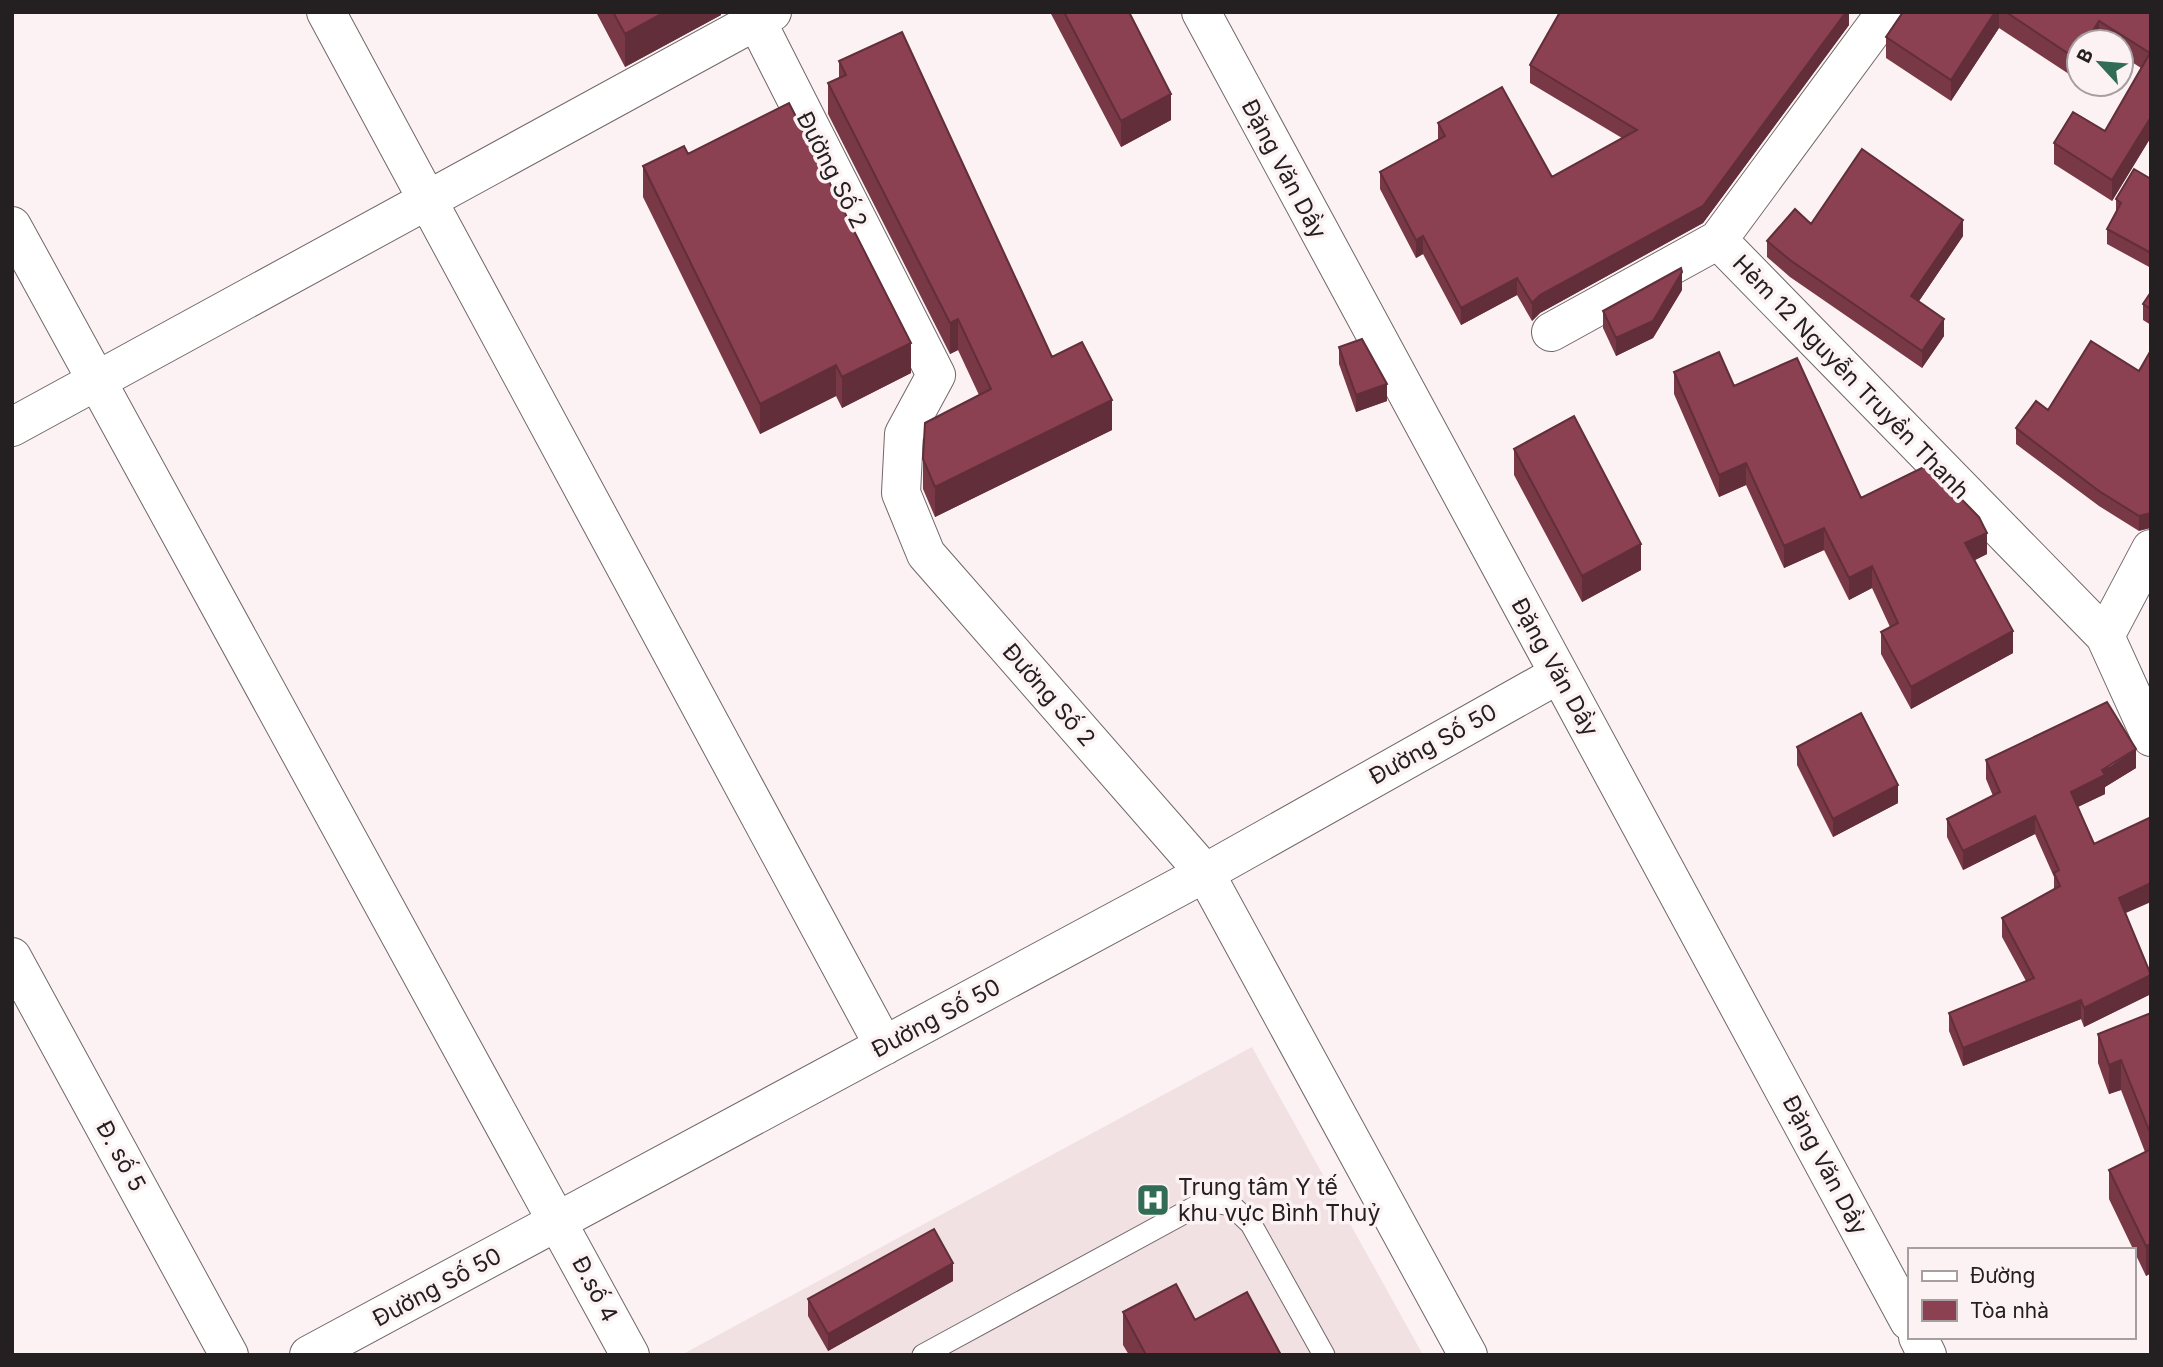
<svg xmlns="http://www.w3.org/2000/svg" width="2163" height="1367" font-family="Inter,sans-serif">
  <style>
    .built { fill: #f2e1e3 }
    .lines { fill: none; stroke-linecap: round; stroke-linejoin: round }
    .service-casing { stroke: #706768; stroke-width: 23 }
    .minor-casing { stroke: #706768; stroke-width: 40 }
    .service { stroke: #fff; stroke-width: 21 }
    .minor { stroke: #fff; stroke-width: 38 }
    .wall { fill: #783846 }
    .shaded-wall { fill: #612e39 }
    .building { fill: #8b4151; stroke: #612e39; stroke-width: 2 }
    .labels { text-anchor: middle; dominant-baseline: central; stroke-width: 7; stroke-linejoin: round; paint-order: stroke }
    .street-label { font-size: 23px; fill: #242021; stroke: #fcf2f4 }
    .poi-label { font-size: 23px; fill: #242021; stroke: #fcf2f4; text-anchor: start }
  </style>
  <rect width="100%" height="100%" fill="#fcf2f4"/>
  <!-- built -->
  <path class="built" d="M1252,1047l171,308h-737l-1,-2z"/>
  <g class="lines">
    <defs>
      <path id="service" d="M923,1355l283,-154 25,4 20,19 73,131"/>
      <path id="minor" d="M326,12l558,1034
        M752,12l184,363 -32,59 -3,59 25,61 279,319 263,482
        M1201,12l708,1309
        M1886,12l-168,228 387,396 46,101
        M12,226l618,1129
        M1551,332l167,-92
        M12,427l760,-415
        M2105,636l46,-87
        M12,957l217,398
        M1918,1337l9,18
        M309,1355l896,-482 354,-199"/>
    </defs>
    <!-- service casing -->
    <use href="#service" class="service-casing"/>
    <!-- minor casing -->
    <use href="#minor" class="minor-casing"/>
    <!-- service -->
    <use href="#service" class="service"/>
    <!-- minor -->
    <use href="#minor" class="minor"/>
  </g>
  <!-- wall -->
  <path class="wall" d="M596,12h125v3l-96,52z
    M1050,12h79l42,108 -50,27z
    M1849,12v13l-146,198 -163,90 -8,8 -15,-26 -56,30 -38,-71 -7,4 -36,-69v-17l58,-32v-17l114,54 70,-39 -92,-55v-18z
    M1903,12h248v125l-39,64 -58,-37v-21l51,-12 36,-63 -20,-13v-13h-42v31l-4,5 -76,-50 -48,73 -65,-43v-21z
    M839,61l213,296 60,73 -177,87 -12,-28v-30l56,-64 -21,-45 -8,4 -122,-240v-31l11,-5z
    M688,154l223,219 -69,35 -6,-12 -76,38 -117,-237v-31z
    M2151,179v89l-44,-24v-15l9,-16v-14z
    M1811,224l152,12 -44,65 25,35 -22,32 -132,-91 -23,-20v-16z
    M1682,290l-29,48 -37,18 -13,-28v-17z
    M2151,292v33l-8,-5v-16z
    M1339,347l48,54 -31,11 -17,-48z
    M2151,350l-12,181 -40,-25 -83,-62v-16l32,-18 91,-39z
    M1674,372l60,14 127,112 126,56 -12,6 38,93 -102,56 -30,-55v-22l9,-5 -18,-39 -23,12 -25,-50 -40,18 -38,-83 -27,12 -45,-103z
    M1514,449l127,121 -59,32 -68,-127z
    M1797,747l101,56 -65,34 -36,-72z
    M1986,760l150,8 -31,19v7l-27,13 48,106 25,81 -67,33 -3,-8 -118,47 -14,-35v-18l77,-32 -24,-44v-19l52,-29v-12l-19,-43 -72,36 -16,-33v-18l46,-23 -7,-17z
    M2151,1013v260l-5,3 -37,-77v-29l36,-18 -24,-62 -12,4 -11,-31v-29z
    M953,1281l-125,70 -20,-35v-17z
    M1123,1312l72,8 86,35h-152l-6,-10z"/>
  <!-- shaded-wall -->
  <path class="shaded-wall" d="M665,12h56v3l-96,52v-33z
    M1846,12h3v13l-146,198 -163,90 -8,8v-18z
    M1995,12h4v16l-48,73v-21z
    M2099,21v20l-13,1z
    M2079,52v21l-4,5v-20z
    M1171,94v26l-50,27v-26z
    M2151,117v20l-39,64v-21z
    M1963,220v16l-52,77v-17z
    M1423,236v18l-7,4v-18z
    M1682,272v18l-29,48 -37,18v-18z
    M1517,278v17l-56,30v-17z
    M958,319v31l-8,4v-31z
    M1944,319v17l-22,32v-17z
    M911,343v30l-69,35v-31z
    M836,365v31l-76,38v-30z
    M1387,384v17l-31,11v-17z
    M1112,400v30l-177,87v-30z
    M1746,463v22l-27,12v-22z
    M2151,513v15l-12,3v-15z
    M1824,528v22l-40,18v-22z
    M1987,533v21l-22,11v-22z
    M1641,544v26l-59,32v-26z
    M1872,566v22l-23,12v-22z
    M2013,631v22l-102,56v-22z
    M2136,749v19l-31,19v7l-34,16v-18z
    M1898,785v18l-65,34v-18z
    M2035,816v18l-72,36v-19z
    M2151,883v19l-32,14v-18z
    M2151,975v19l-67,33v-19z
    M2081,1000v19l-118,47v-18z
    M2121,1060v30l-12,4v-29z
    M2151,1244v29l-5,3v-30z
    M953,1263v18l-125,70v-17z"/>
  <!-- building -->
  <path class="building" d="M613,12h52l-40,22z
    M1064,12h65l42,82 -50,27z
    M1560,12h286l-143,194 -163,89 -8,8 -15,-25 -56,30 -38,-72 -7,4 -36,-68 65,-36 -7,-13 64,-36 50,90 85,-47 -107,-65z
    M1903,12h92l-44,68 -65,-43z
    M2006,12h145v105l-39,63 -58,-37 19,-31 32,19 45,-78 -51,-32 -13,21h-7v10l-4,6z
    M902,32l150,325 30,-15 30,58 -177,87 -12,-28 2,-36 66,-34 -33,-70 -8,4 -122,-240 18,-8 -7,-14z
    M789,103l122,240 -69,34 -6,-12 -76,39 -117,-238 41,-20 4,8z
    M1862,149l101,71 -52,76 33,23 -22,32 -132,-91 -23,-19 28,-32 16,15z
    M2134,169l17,10v74l-44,-24 14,-26 -5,-4z
    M1681,268l1,4 -29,49 -37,17 -13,-27z
    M2151,292v17l-8,-5z
    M1362,339l25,45 -31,11 -17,-48z
    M2091,341l48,30 12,-21v163l-12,3 -40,-25 -83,-63 20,-27 12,9z
    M1719,352l15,34 63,-28 64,140 67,-33 51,52 8,16 -22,10 48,88 -102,56 -30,-55 17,-9 -26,-57 -23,12 -25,-50 -40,18 -38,-83 -27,12 -45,-103z
    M1574,416l67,128 -59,32 -68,-127z
    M2107,702l29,47 -34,21 3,5 -34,17 23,52 57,-27v66l-32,15 32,77 -67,33 -3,-8 -118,48 -14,-35 85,-35 -32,-60 58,-32 -6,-13 5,-3 -24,-54 -72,35 -16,-32 53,-27 -14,-32z
    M1861,713l37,72 -65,34 -36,-72z
    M2151,1013v122l-30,-75 -12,5 -11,-31z
    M2151,1149v95l-5,2 -37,-76z
    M934,1229l19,34 -125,71 -20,-35z
    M1176,1284l19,36 52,-28 34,63h-135l-23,-43z"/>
  <!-- icons -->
  <defs>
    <symbol id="hospital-square" viewBox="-11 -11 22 22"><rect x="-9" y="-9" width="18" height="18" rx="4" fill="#326c55" stroke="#fcf2f4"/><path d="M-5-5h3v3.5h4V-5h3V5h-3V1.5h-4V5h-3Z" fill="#fff"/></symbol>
  </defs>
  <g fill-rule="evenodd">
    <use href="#hospital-square" x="1134" y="1181" width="38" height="38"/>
  </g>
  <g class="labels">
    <!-- street labels -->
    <g class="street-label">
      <text transform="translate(1284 169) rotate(62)">Đặng Văn Dầy</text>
      <text transform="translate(832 170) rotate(63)">Đường Số 2</text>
      <text transform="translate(1851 377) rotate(46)">Hẻm 12 Nguyễn Truyền Thanh</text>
      <text transform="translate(1555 667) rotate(61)">Đặng Văn Dầy</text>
      <text transform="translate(1049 695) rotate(49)">Đường Số 2</text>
      <text transform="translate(1433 744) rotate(-29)">Đường Số 50</text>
      <text transform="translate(936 1018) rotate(-28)">Đường Số 50</text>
      <text transform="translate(121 1156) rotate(61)">Đ. số 5</text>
      <text transform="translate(1825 1165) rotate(62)">Đặng Văn Dầy</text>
      <text transform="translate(437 1287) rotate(-28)">Đường Số 50</text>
      <text transform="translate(595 1289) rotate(62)">Đ.số 4</text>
    </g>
    <!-- poi labels -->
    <g class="poi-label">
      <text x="1178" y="1187">Trung tâm Y tế<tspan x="1178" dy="26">khu vực Bình Thuỷ</tspan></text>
    </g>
  </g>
  <!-- border -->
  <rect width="2163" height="1367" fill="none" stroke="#242021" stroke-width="28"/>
  <!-- legend -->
  <rect x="1908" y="1248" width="228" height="91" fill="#fcf2f4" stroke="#a69ea0" stroke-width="2"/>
  <rect x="1922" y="1271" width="35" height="10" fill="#ffffff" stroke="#a69ea0" stroke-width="2"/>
  <text x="1970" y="1283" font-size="21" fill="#242021">Đường</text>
  <rect x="1922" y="1300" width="35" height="21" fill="#8b4151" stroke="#a69ea0" stroke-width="2"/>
  <text x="1970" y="1318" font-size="21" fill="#242021">Tòa nhà</text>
  <!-- north arrow -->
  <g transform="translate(2100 63) rotate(296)"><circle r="33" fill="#fcf2f4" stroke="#a69ea0" stroke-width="2"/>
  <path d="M0-5L12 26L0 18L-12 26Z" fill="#326c55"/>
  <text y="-10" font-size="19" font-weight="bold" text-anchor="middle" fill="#242021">B</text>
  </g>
</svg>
